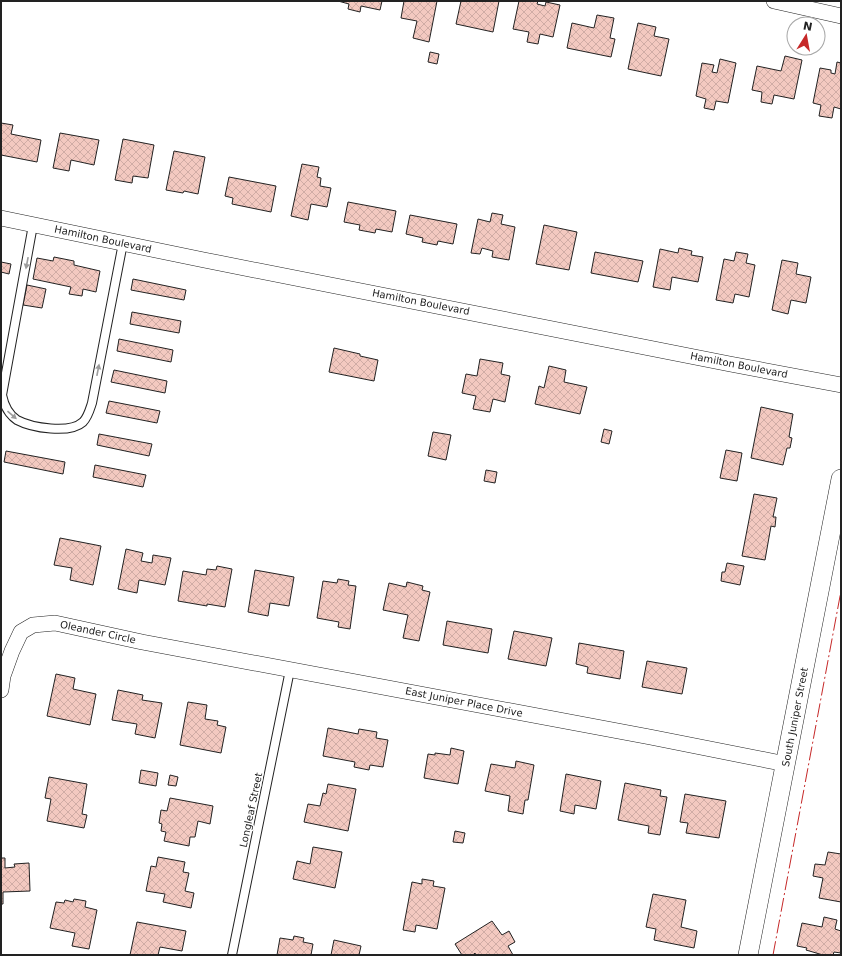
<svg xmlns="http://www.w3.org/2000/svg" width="842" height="956" font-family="'DejaVu Sans',sans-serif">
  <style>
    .building { fill: url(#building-cross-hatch); stroke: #222 }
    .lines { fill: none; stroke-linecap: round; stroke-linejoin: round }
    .service-casing { stroke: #222; stroke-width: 10 }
    .minor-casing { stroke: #222; stroke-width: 16 }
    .tertiary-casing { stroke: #222; stroke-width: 20 }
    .service { stroke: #fff; stroke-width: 8 }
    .minor { stroke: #fff; stroke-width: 15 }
    .tertiary { stroke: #fff; stroke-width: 19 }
    .power { stroke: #c62828; stroke-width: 1; stroke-dasharray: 14 3 2 3; stroke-linecap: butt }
    .oneway { fill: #9c9c9c }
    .labels { text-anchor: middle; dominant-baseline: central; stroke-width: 3; stroke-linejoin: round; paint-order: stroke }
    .street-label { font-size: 10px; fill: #222; stroke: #fff }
  </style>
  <defs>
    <pattern id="building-cross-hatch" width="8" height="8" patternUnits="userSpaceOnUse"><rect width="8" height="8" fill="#f3c9c0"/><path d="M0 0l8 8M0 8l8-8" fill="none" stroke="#d0aca5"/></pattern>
  </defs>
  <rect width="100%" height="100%" fill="#fff"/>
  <!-- building -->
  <path class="building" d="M338,1h44l-2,9 -19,-4 -1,6 -12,-3 1,-5z
    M404,1h33l-8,41 -16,-4 4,-17 -16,-3z
    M461,1h38l-6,31 -37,-8z
    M519,1h19l-1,3 8,2 1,-4 14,3 -7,32 -13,-3 -2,10 -11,-2 2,-10 -16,-3z
    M597,15l17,3 -4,20 5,1 -4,18 -44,-9 5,-25 22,5z
    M638,23l18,4 -2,9 15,3 -8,37 -33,-7z
    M430,52l9,2 -2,10 -9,-2z
    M785,56l17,4 -8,39 -20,-4 -2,9 -11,-2 1,-10 -10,-2 5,-24 24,5z
    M720,59l16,4 -8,40 -12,-2 -2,9 -10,-2 2,-9 -10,-3 6,-33 12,2 -2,7 5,1z
    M837,62l4,1v46l-7,-2 -2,11 -13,-2 2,-11 -8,-2 7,-35 11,2v3l4,1z
    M1,123l12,2 -2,9 30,6 -4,22 -36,-7z
    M60,133l39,7 -5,25 -23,-5 -2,11 -16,-3z
    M123,139l31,6 -6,33 -15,-2 -1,7 -17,-3z
    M174,151l31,6 -7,37 -14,-3 -1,2 -17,-3z
    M302,164l17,3 -2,10 4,1 -1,8 11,2 -4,19 -16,-3 -3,16 -17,-4z
    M229,177l47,9 -5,26 -39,-8 1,-6 -8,-2z
    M348,202l48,9 -4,21 -16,-3 -1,4 -16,-3 1,-5 -16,-3z
    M492,213l11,2 -2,9 14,3 -6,33 -17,-3 1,-6 -11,-3 -2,6 -9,-1 7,-34 12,3z
    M410,215l47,9 -4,20 -15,-3 -1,4 -15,-3 1,-4 -17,-4z
    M544,225l33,7 -8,38 -33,-6z
    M679,248l13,3 -1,4 12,2 -5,25 -26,-5 -2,13 -17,-3 7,-38 18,4z
    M595,252l48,9 -5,21 -47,-9z
    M736,252l12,2 -2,9 9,2 -6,32 -14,-3 -2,9 -17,-3 8,-41 10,2z
    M54,257l20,4v4l26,6 -4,21 -13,-3 -1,7 -13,-2 2,-7 -38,-8 4,-21 16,3z
    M782,260l16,3 -2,11 15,3 -5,26 -15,-3 -3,14 -16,-4z
    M1,262l10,2 -2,10 -8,-2z
    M133,279l53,11 -2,10 -53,-10z
    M27,285l19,4 -4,19 -19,-3z
    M132,312l49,9 -2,12 -49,-9z
    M119,339l54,11 -2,12 -54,-11z
    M334,348l26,6v2l18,4 -4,21 -45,-9z
    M480,359l23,4 -2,11 9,2 -5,26 -12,-3 -3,13 -17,-3 3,-13 -14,-3 4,-19 11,2z
    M549,366l17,4 -2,12 23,5 -7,27 -45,-10 4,-18 5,2z
    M114,370l53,11 -2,12 -54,-11z
    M109,401l51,10 -3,12 -51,-10z
    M761,407l32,7 -4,23 3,1 -2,10h-3l-4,17 -32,-7z
    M604,429l8,2 -3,13 -8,-2z
    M433,432l18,3 -5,25 -18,-4z
    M99,434l53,10 -3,12 -52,-11z
    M726,450l16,3 -5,28 -17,-3z
    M6,451l59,11 -2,12 -59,-12z
    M95,465l51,10 -3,12 -50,-10z
    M486,470l11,2 -2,11 -11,-2z
    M754,494l23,4 -4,19h3l-1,10 -4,-1 -6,34 -23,-4z
    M60,538l41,8 -8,39 -23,-5 2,-12 -18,-3z
    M126,549l17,4 -2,8 11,2 1,-8 18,3 -6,27 -26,-5 -2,13 -19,-4z
    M727,563l17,3 -4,19 -19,-4 1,-9h3z
    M217,566l15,3 -7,38 -18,-3v2l-29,-5 5,-30 23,4 1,-6 9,1z
    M255,570l39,7 -5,29 -19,-3 -2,13 -20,-4z
    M338,579l11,2 -1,4 8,1 -6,43 -12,-2 1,-5 -22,-4 6,-37 14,2z
    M407,582l16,4 -1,4 8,2 -11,49 -16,-3 5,-23 -25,-5 6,-27 17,4z
    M447,621l45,8 -4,24 -45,-8z
    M514,631l38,7 -6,28 -38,-7z
    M579,643l45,8 -4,28 -33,-6 1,-6 -12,-3z
    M647,661l40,7 -5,26 -40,-7z
    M56,674l19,4 -2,11 23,5 -6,31 -43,-9z
    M118,690l25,5 -1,5 20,3 -7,35 -20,-4 2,-10 -25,-4z
    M188,702l19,3 -2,14 13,2 -1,4 9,2 -5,26 -41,-8z
    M328,728l30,6 1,-5 18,3 -1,6 12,2 -5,27 -13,-2 -1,5 -15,-3 1,-5 -32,-6z
    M451,748l13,3 -6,33 -34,-6 4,-24 7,1v-2l15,2z
    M516,761l18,4 -6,35h-3l-2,14 -15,-3 2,-15 -25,-5 6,-27 24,4z
    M141,770l17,3 -2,13 -17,-3z
    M566,774l35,7 -5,28 -21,-4 -1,9 -14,-3z
    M170,775l8,2 -2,9 -8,-1z
    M49,777l38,7 -5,30 5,1 -3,13 -37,-7 4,-22 -6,-1z
    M625,783l36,7 -1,6 7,1 -7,38 -12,-2 1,-7 -31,-6z
    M328,784l28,5 -8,42 -44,-9 4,-18 12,2 3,-13 3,1z
    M685,794l41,7 -7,37 -33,-5 2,-10 -8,-1z
    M170,798l43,8 -3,18 -12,-3 -3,16h-5l-1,9 -25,-5 2,-9 -5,-1 1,-7 -3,-1 2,-13 6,1z
    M455,831l10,2 -2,10 -10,-1z
    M313,847l29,5 -7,36 -42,-9 4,-18 13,3z
    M828,852l13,2v48l-22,-4 4,-20 -10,-2 2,-12 10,1z
    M158,857l27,5 -2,10 6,1 -4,18 9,2 -3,15 -28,-6 2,-8 -19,-3 5,-25 5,1z
    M1,858h4v10l10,-1 -1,-3 15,-1 1,28 -27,1v12h-2z
    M422,879l12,2 -1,5 12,2 -8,41 -21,-4 -1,7 -12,-2 9,-48 10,2z
    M653,894l33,6 -5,27 16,4 -3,17 -40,-8 2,-11 -10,-2z
    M74,899l12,2 -1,6 12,3 -8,39 -17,-3 3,-13 -25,-5 6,-26 8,1 1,-3 8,2z
    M824,917l13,3 -2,9 6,2v22l-7,-1 -1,3h-10l-17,-5 1,-2 -10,-2 5,-23 20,4z
    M492,921l10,14 7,-4 6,11 -7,4 5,9h-37l-1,-2 -2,2h-11l-7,-11z
    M137,922l49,9 -4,20 -22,-4 -2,8h-28z
    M294,936l10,2 -1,4 10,2 -2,11h-34l3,-17 13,2z
    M334,940l27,6 -2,9h-28z"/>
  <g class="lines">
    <defs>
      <path id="service" d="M33,225l-31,170c2,10 6,19 15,25 15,8 53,14 66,2 5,-5 7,-13 9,-19l31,-160
        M232,955l58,-285"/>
      <path id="minor" d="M774,1l67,15
        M1,218l203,42 526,104 111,21
        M1,690l2,-14 9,-25 9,-19 12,-7 22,-2 87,19 508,95 136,27"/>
      <path id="tertiary" d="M748,955l93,-476"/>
    </defs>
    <!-- service casing -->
    <use href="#service" class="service-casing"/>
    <!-- minor casing -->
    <use href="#minor" class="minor-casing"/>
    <!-- tertiary casing -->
    <use href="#tertiary" class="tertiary-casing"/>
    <!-- service -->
    <use href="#service" class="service"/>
    <!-- minor -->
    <use href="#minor" class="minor"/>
    <!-- tertiary -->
    <use href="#tertiary" class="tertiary"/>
    <!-- power -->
    <path class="power" d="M773,955l68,-364"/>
  </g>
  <!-- one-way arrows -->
  <defs><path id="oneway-solid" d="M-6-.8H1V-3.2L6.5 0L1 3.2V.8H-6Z"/></defs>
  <g class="oneway">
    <use href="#oneway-solid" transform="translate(27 263) rotate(101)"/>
    <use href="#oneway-solid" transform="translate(98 370) rotate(-79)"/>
    <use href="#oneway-solid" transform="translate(12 415) rotate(41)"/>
  </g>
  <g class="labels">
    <!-- street labels -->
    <g class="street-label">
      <text transform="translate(103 239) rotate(12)">Hamilton Boulevard</text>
      <text transform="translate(421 302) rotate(11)">Hamilton Boulevard</text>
      <text transform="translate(739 365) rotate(11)">Hamilton Boulevard</text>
      <text transform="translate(98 632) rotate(12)">Oleander Circle</text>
      <text transform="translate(464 702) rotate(11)">East Juniper Place Drive</text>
      <text transform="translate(795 717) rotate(-79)">South Juniper Street</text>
      <text transform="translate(251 810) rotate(-78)">Longleaf Street</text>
    </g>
  </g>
  <!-- border -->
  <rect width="842" height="956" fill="none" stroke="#222222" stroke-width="4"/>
  <!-- north arrow -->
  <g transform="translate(806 36) rotate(11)"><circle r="19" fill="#ffffff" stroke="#a7a7a7"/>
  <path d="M0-3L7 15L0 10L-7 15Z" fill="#c62828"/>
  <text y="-6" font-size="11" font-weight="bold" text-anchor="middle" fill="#222222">N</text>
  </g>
</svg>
